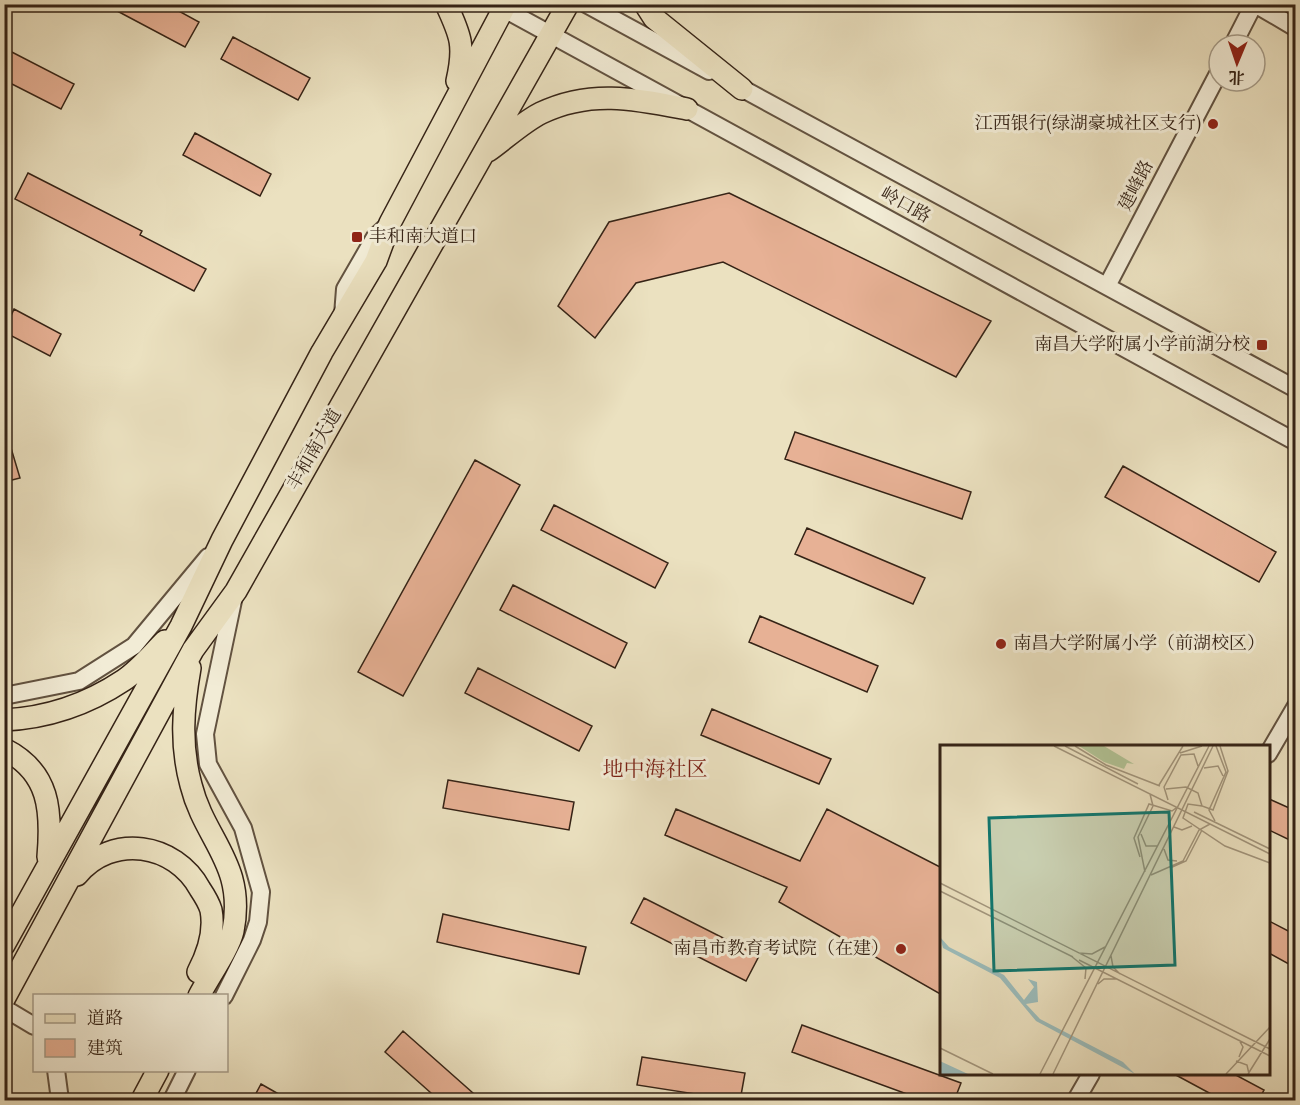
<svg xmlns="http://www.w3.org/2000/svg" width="1300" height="1105" font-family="Vollkorn,'Noto Serif SC',serif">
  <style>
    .building { fill: #e7b195; stroke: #352316; stroke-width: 1.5 }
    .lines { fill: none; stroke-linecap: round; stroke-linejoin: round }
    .minor-casing { stroke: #625240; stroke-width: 20 }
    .major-casing { stroke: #352316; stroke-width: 24 }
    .minor { stroke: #f2ecd6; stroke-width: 16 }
    .major { stroke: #ebe1c0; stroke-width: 21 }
    .poi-dot { fill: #8f2418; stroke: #f2ecd6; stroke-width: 2 }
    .labels { text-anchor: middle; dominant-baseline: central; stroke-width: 6; stroke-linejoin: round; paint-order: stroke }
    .poi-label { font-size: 18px; fill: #352316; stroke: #f2ecd6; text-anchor: end }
    .street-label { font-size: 18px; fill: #352316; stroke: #f2ecd6 }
    .quarter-label { font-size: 21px; fill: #7a1f14; stroke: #f2ecd6 }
    .inset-road { fill: none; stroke: #a2957c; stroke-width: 1.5 }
    .view { fill: #0f766e; fill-opacity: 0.15; stroke: #0f766e; stroke-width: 3 }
    .inset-edge { fill: none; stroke: #352316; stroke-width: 3 }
  </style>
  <rect width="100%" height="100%" fill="#ebe1c0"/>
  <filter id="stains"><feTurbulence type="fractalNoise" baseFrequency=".00333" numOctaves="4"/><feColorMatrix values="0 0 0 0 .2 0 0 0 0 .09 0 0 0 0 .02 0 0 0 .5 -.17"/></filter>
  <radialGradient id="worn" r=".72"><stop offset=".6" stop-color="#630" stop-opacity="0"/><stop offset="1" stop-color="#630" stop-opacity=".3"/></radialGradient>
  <!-- building -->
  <path class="building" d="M104,4h62l33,18 -14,25z
    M233,37l77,41 -12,22 -77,-41z
    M4,48l70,36 -13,25 -57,-29z
    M195,133l76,41 -11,22 -77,-41z
    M28,173l114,58 -2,4 66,34 -12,22 -179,-92z
    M729,193l262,128 -35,56 -233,-115 -87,21 -41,55 -37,-32 51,-84z
    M14,309l47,25 -11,22 -46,-24z
    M795,432l176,60 -9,27 -177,-60z
    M8,438l12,40 -16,4v-43z
    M475,460l45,25 -117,211 -45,-24z
    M1123,466l153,86 -17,30 -154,-85z
    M554,505l114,58 -13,25 -114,-58z
    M807,528l118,50 -12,26 -118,-50z
    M513,585l114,58 -12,25 -115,-58z
    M760,616l118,50 -11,26 -118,-50z
    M478,668l114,58 -13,25 -114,-58z
    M712,709l119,50 -12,25 -118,-49z
    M448,780l126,22 -5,28 -126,-22z
    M1269,799l27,12v32l-27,-13z
    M676,809l124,52 27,-52 115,59v127l-163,-93 8,-15 -122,-52z
    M644,898l115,58 -13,25 -115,-58z
    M443,914l143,33 -7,27 -142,-32z
    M1269,921l27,14v33l-27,-15z
    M802,1025l159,58 -7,18h-28l-134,-49z
    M403,1031l79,70h-42l-55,-49z
    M642,1057l103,16 -5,28 -103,-16z
    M1174,1074h60l30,16 -6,11h-34z
    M261,1084l30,17h-39z"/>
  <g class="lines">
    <defs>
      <path id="minor" d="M495,4l801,438
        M586,4l123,67
        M1255,4l41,24
        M1233,45l21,-41
        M732,83l564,306
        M1107,286l112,-214
        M343,315l2,-26 30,-52 13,-12
        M4,696l75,-15 55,-35 74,-89
        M1268,754l28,-48
        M224,996l28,-56 6,-18 3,-30 -18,-64 -35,-64 -3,-30 29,-138
        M4,1008l30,18
        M56,1070l4,30
        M172,1100l15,-30
        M1076,1100l15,-26"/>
      <path id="major" d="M446,4c15,32 19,42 11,77
        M645,4l9,14 88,71
        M488,151c17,-12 35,-29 53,-38 50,-24 95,-14 146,-4
        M190,668c-7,40 -10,77 1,117 14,56 55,79 42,146 -4,18 -25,47 -34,65
        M4,720c43,-2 84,-16 120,-40 15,-10 28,-26 41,-39
        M4,749c46,23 48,62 44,108
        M77,875c35,-42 98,-32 123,14 4,6 9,14 11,21 4,21 -3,43 -13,62
        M4,945l177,-319 41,-86 100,-188 54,-91 14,-38 116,-219
        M4,999l189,-349 43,-59 332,-587
        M142,1100l16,-30"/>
    </defs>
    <!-- minor casing -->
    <use href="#minor" class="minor-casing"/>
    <!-- major casing -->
    <use href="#major" class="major-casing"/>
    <!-- minor -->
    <use href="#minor" class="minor"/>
    <!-- major -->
    <use href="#major" class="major"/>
  </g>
  <!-- markers -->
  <g class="poi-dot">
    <circle cx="1213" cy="124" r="6"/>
    <rect x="351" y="231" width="12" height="12" rx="3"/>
    <rect x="1256" y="339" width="12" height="12" rx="3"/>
    <circle cx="1001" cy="644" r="6"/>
    <circle cx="901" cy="949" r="6"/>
  </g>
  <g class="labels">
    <!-- poi labels -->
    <g class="poi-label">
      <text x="1201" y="124">江西银行(绿湖豪城社区支行)</text>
      <text x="369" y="237" text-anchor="start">丰和南大道口</text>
      <text x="1250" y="345">南昌大学附属小学前湖分校</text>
      <text x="1013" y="644" text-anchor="start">南昌大学附属小学（前湖校区）</text>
      <text x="889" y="949">南昌市教育考试院（在建）</text>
    </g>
    <!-- street labels -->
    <g class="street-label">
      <text transform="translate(1137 186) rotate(-63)">建峰路</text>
      <text transform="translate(905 206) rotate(29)">岭口路</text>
      <text transform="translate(315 450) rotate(-60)">丰和南大道</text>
    </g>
    <!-- quarter labels -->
    <g class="quarter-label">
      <text x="655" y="770">地中海社区</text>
    </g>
  </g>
  <!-- overview -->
  <g transform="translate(940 745)">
    <rect width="330" height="330" fill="#ebe1c0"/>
    <path d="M139,1h25l30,18 -7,-1 -3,6 -20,-7z" fill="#b2c496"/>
    <path d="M0,192l9,10 55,28 20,25 10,-13 -6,-8 9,3 1,20 -12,2 14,15 83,43 12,12 -99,-53 -36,-43 -57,-30zM0,316l2,1 26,12h-28z" fill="#9bbcbb"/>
    <path class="inset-road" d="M114,1l216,108M125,1l73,38M135,1l31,19 54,21M240,8l22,-7M264,23l14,-2 5,10M219,40l24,-39M226,44l20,-2 12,6 4,13 11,4 15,-39 -8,-25M228,55l-4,-13 17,-32 13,-1 4,12M262,61l-14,-2 -5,14 42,28 45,17M254,67l76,37M275,76l-6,-11 17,-38 -10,-26M234,82l8,3 10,-4M201,89l5,12h12M224,104l4,11 9,1M200,112l-6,-19 15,-34 23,7 4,-3M230,123l16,-7 16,-31M205,127l-7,-35 15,-31 -3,-12M211,130l32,-14 16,-31 11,-6M0,138l330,166M0,146l133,66M139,208l13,1 13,-7M131,211l15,12 -1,11M171,211l2,11 7,7M139,215l191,96M158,239l6,-5h13M299,295l4,7 -4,10M0,303l53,26M296,316l11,4 2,9M100,329l169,-328M113,329l160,-328M286,329l44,-47M308,329l22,-35"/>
    <path class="view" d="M229,67l6,153 -181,6 -5,-153z"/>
    <rect width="330" height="330" class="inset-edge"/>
  </g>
  <!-- margin -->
  <rect width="1300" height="1105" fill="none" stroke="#ebe1c0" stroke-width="24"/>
  <rect x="6" y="6" width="1288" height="1093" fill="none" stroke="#352316" stroke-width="3"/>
  <rect x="12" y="12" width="1276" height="1081" fill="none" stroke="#352316" stroke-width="1.5"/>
  <!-- legend -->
  <rect x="33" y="994" width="195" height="78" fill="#f2ecd6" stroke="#a69c89" stroke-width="1.5"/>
  <rect x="45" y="1014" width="30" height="9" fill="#ebe1c0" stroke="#a69c89" stroke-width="1.5"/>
  <text x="87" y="1024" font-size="18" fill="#352316">道路</text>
  <rect x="45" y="1039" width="30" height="18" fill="#e7b195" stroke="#a69c89" stroke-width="1.5"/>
  <text x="87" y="1054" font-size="18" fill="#352316">建筑</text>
  <!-- north arrow -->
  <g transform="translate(1237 63) rotate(182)"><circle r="28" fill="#f2ecd6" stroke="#a69c89" stroke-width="1.5"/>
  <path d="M0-4.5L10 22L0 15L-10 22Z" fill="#8f2418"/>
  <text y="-9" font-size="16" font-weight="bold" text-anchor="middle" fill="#352316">北</text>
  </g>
  <rect width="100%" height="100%" filter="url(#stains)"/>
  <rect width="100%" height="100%" fill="url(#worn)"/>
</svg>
